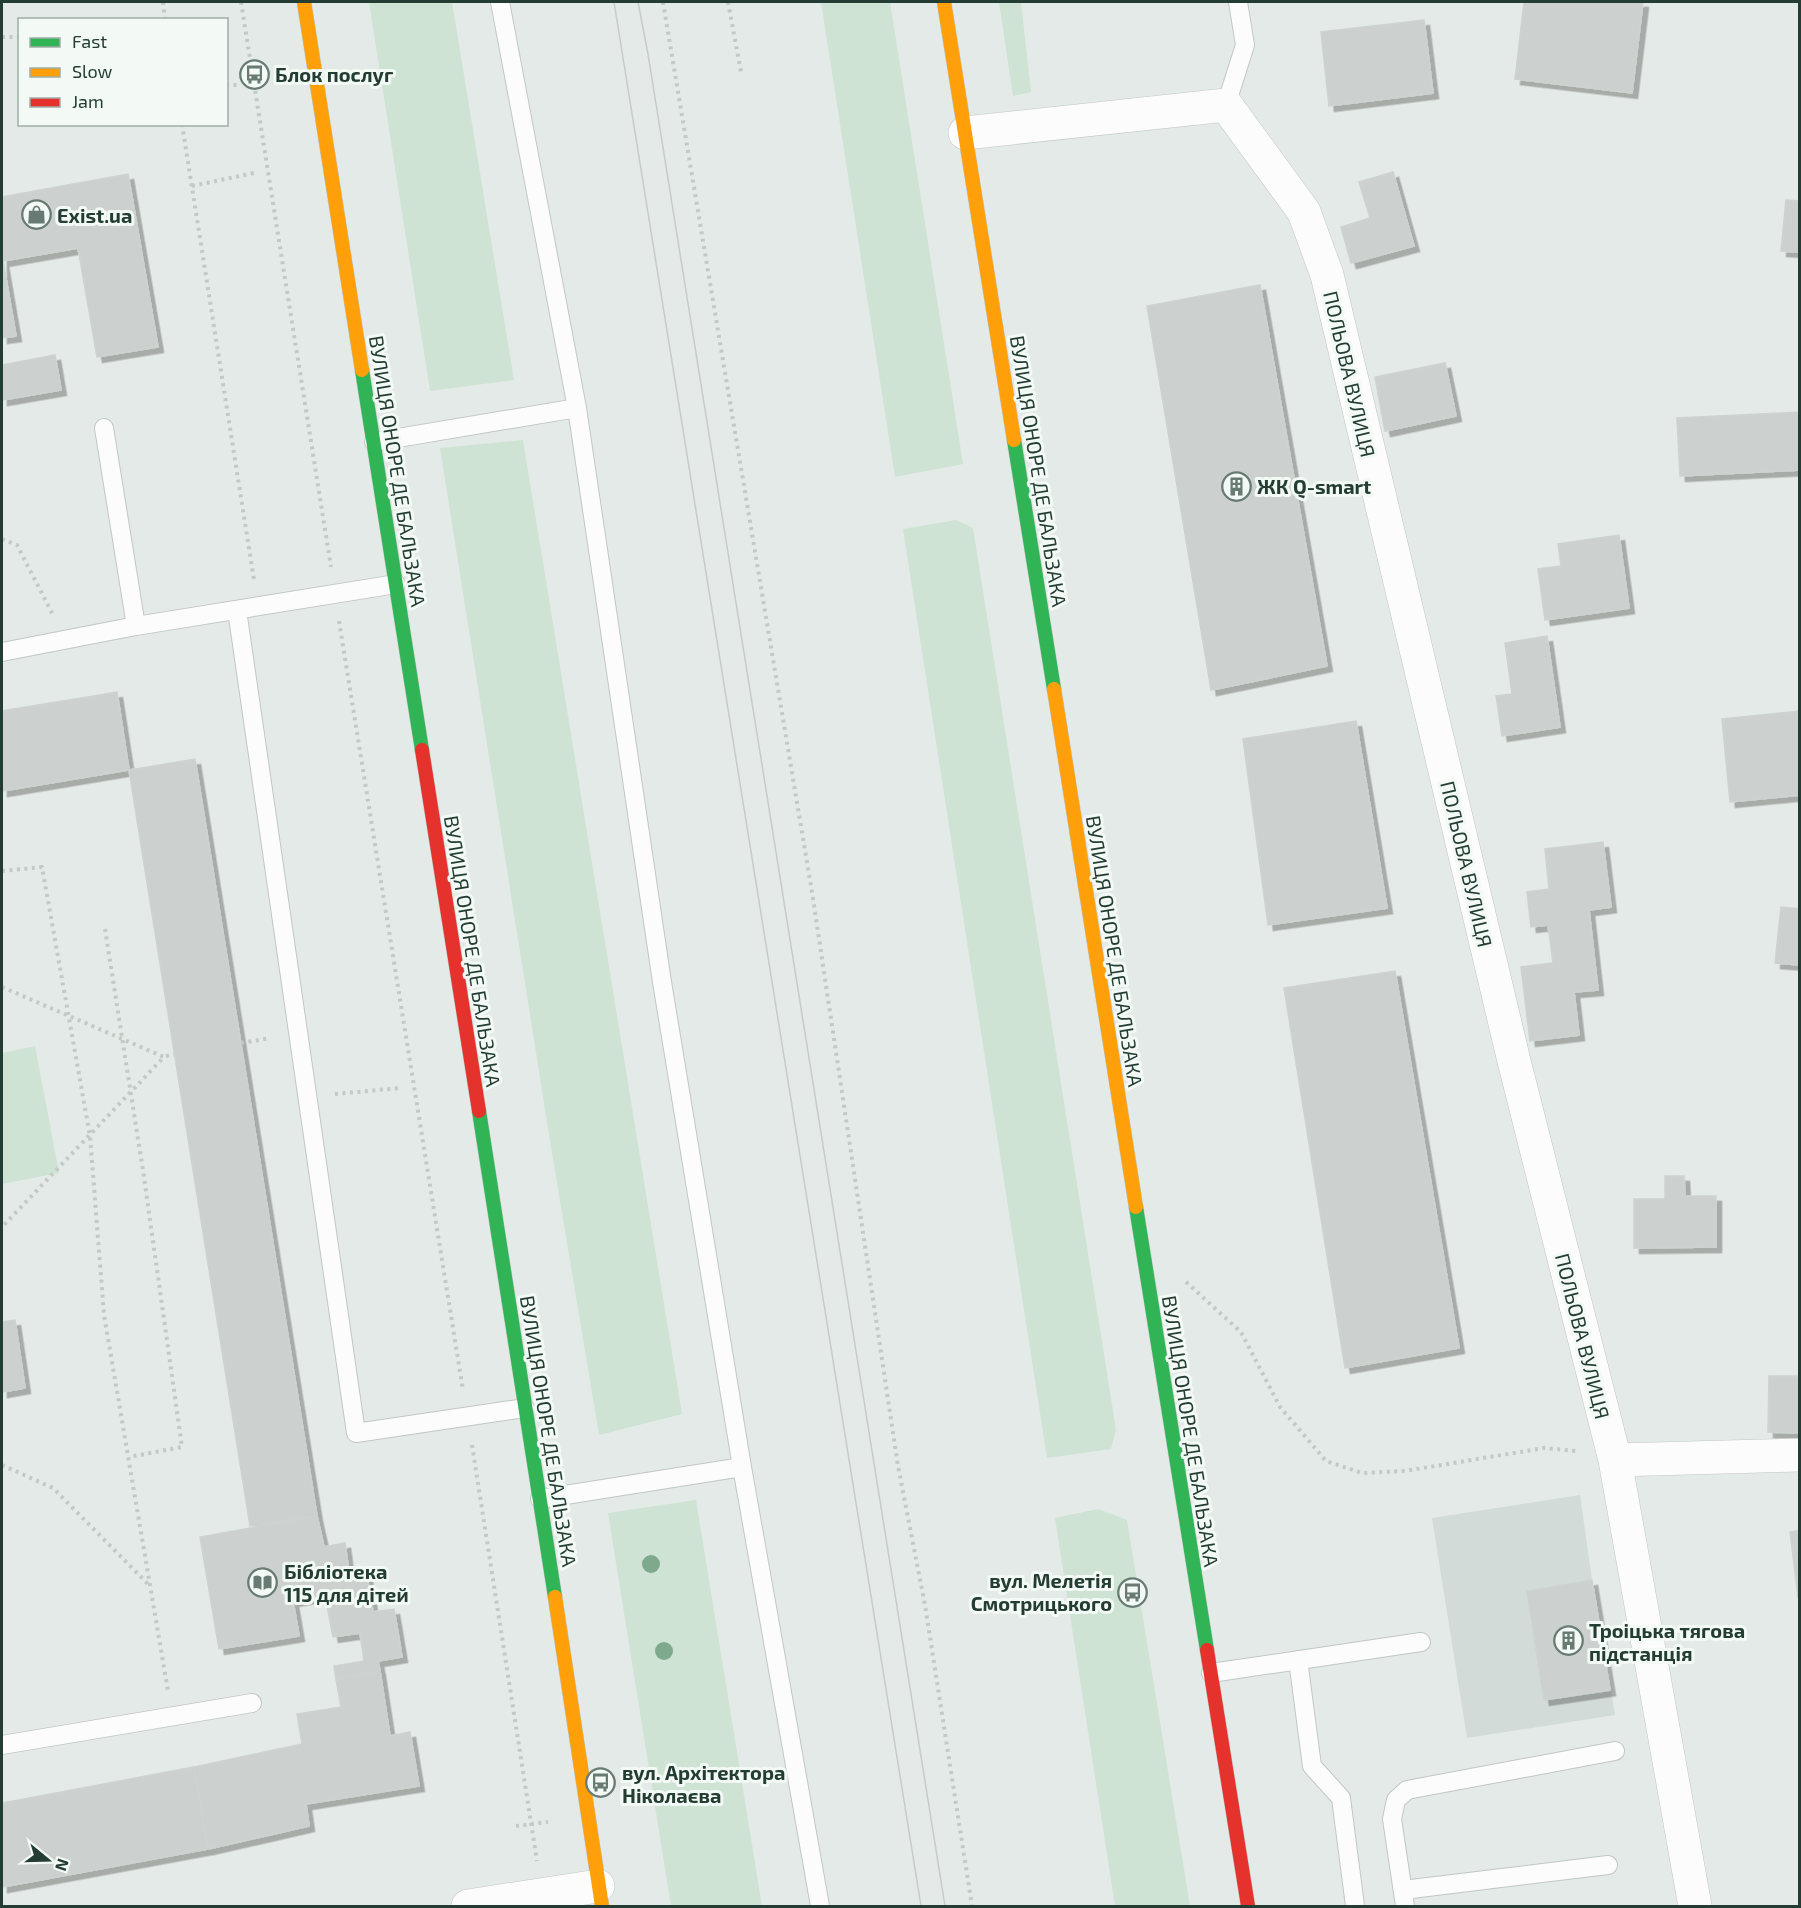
<svg xmlns="http://www.w3.org/2000/svg" width="1801" height="1908" font-family="'Exo 2',sans-serif">
  <style>
    .built { fill: #d2dbd7 }
    .green { fill: #cee3d3 }
    .building { fill: #ccd1cf; stroke: #cdd3d0; stroke-width: 1.5; filter: url(#shadow) }
    .lines { fill: none; stroke-linecap: round; stroke-linejoin: round }
    .lane-casing { stroke: #c1c7c4; stroke-width: 20 }
    .street-casing { stroke: #c1c7c4; stroke-width: 34 }
    .fast-casing { stroke: #c0c8c4; stroke-width: 15 }
    .slow-casing { stroke: #c0c8c4; stroke-width: 15 }
    .jam-casing { stroke: #c0c8c4; stroke-width: 15 }
    .path { stroke: #c1cac5; stroke-width: 4; stroke-dasharray: 3 4.5; stroke-linecap: butt }
    .lane { stroke: #fbfcfb; stroke-width: 18 }
    .street { stroke: #fbfcfb; stroke-width: 33 }
    .fast { stroke: #30b455; stroke-width: 14 }
    .slow { stroke: #ff9f0a; stroke-width: 14 }
    .jam { stroke: #e5322d; stroke-width: 14 }
    .tram { stroke: #c7cbc9; stroke-width: 1.5 }
    .tree { fill: #7fa98d }
    .labels { text-anchor: middle; dominant-baseline: central; stroke-width: 6; stroke-linejoin: round; paint-order: stroke }
    .poi-label { font-size: 20px; font-weight: bold; fill: #233d34; stroke: #f3f9f5; text-anchor: start }
    .street-label { font-size: 20px; fill: #233d34; stroke: #f3f9f5 }
  </style>
  <defs>
    <filter id="shadow"><feDropShadow dx="5.5" dy="5.5" stdDeviation="0" flood-color="#0004"/></filter>
  </defs>
  <rect width="100%" height="100%" fill="#e4eae7"/>
  <!-- built -->
  <path class="built" d="M1580,1495l12,85 23,135 -148,23 -35,-220z"/>
  <!-- green -->
  <path class="green" d="M369,2h83l62,378 -84,11z
    M821,2h69l73,462 -68,13z
    M999,2h22l10,90 -18,4z
    M523,440l159,974 -83,21 -48,-288 -111,-699z
    M956,520l17,8 143,902 -5,19 -64,9 -144,-929z
    M35,1046l24,127 -57,11v-131z
    M696,1500l66,406h-91l-63,-393z
    M1098,1509l29,11 63,386h-75l-60,-388z"/>
  <!-- building -->
  <path class="building" d="M1524,2h119l-11,91 -117,-14z
    M1424,20l9,73 -104,13 -8,-74z
    M1393,172l21,74 -63,17 -10,-36 29,-9 -11,-36z
    M128,174l30,173 -61,10 -19,-109 -75,13 13,75 -14,2v-141z
    M1786,200l14,1v51l-19,-1z
    M1260,285l67,381 -116,24 -64,-384z
    M55,355l6,35 -59,10v-35z
    M1445,363l11,53 -71,15 -10,-54z
    M1800,412v58l-120,6 -3,-58z
    M1619,535l10,73 -84,12 -7,-51 23,-3 -3,-22z
    M1547,636l13,91 -58,9 -6,-40 16,-2 -7,-51z
    M117,692l12,78 -127,21v-80z
    M1799,711l1,84 -70,7 -8,-83z
    M1356,721l31,187 -119,17 -25,-186z
    M195,759l122,757 -67,10 -121,-756z
    M1603,842l8,65 -22,3 9,80 -24,2 5,43 -49,6 -9,-74 32,-4 -5,-38 -17,2 -4,-35 22,-3 -4,-40z
    M1781,907l19,2v56l-25,-2z
    M1395,971l64,377 -114,20 -61,-380z
    M1665,1176h19l1,20h31v51l-82,1v-49h31z
    M15,1320l10,68 -23,4v-70z
    M1769,1376h31v57l-32,-1z
    M317,1516l7,31 21,-4 4,30 17,-3 7,42 21,-3 8,48 -24,4 2,10 -44,8 -2,-13 30,-5 -4,-28 -27,4 -8,-42 -32,6 6,35 -80,13 -19,-112z
    M1800,1530v67h-2l-8,-65z
    M1592,1580l18,110 -66,10 -17,-109z
    M380,1671l10,65 20,-4 9,54 -113,18 3,22 -101,23 -14,-82 108,-23 -5,-30 44,-7 -5,-28z
    M194,1767l14,82 -206,38v-84z"/>
  <g class="lines">
    <defs>
      <path id="lane" d="M500,2l77,406 85,574 80,485 78,439
        M1226,105l19,-60 -7,-43
        M104,428l32,198
        M374,442l203,-34
        M237,610l119,823 169,-25
        M2,652l134,-26 260,-42
        M540,1499l202,-32
        M1298,1660l14,106 29,32 14,108
        M1211,1673l210,-31
        M2,1745l250,-42
        M1403,1890l205,-25
        M1405,1906l-13,-87 4,-19 11,-10 208,-39"/>
      <path id="street" d="M965,133l261,-28 78,107 23,63 187,786 101,399 80,446
        M1615,1460l185,-5
        M468,1906l130,-20"/>
      <path id="fast" d="M362,370l60,380
        M1014,440l40,249
        M479,1111l76,486
        M1136,1207l71,443"/>
      <path id="slow" d="M304,2l58,368
        M944,2l70,438
        M1054,689l82,518
        M555,1597l47,309"/>
      <path id="jam" d="M422,750l57,361
        M1207,1650l41,256"/>
    </defs>
    <!-- lane casing -->
    <use href="#lane" class="lane-casing"/>
    <!-- street casing -->
    <use href="#street" class="street-casing"/>
    <!-- fast casing -->
    <use href="#fast" class="fast-casing"/>
    <!-- slow casing -->
    <use href="#slow" class="slow-casing"/>
    <!-- jam casing -->
    <use href="#jam" class="jam-casing"/>
    <!-- path -->
    <path class="path" d="M163,2l2,18
      M241,2l90,565
      M663,2l149,890 86,574 27,139 47,301
      M728,2l13,70
      M2,37h18
      M226,85h15
      M182,124l72,456
      M192,186l62,-13
      M2,539l15,6 36,70
      M339,621l124,769
      M2,871l40,-4 48,269 14,179 64,376
      M105,929l39,248 38,270 -53,10
      M2,987l162,70 -162,170
      M241,1043l29,-5
      M166,1056l8,-1
      M335,1094l65,-6
      M1186,1282l55,50 39,75 46,54 36,12 43,-2 139,-23 32,3
      M472,1445l65,416
      M2,1465l51,23 97,98
      M516,1826l32,-4"/>
    <!-- lane -->
    <use href="#lane" class="lane"/>
    <!-- street -->
    <use href="#street" class="street"/>
    <!-- fast -->
    <use href="#fast" class="fast"/>
    <!-- slow -->
    <use href="#slow" class="slow"/>
    <!-- jam -->
    <use href="#jam" class="jam"/>
    <!-- tram -->
    <path class="tram" d="M614,2l307,1904
      M638,2l10,52 297,1852"/>
  </g>
  <!-- trees -->
  <g class="tree">
    <circle cx="651" cy="1564" r="9"/>
    <circle cx="664" cy="1651" r="9"/>
  </g>
  <!-- icons -->
  <defs>
    <symbol id="bus-ring" viewBox="-11 -11 22 22"><circle r="9.5" fill="#f3f9f5" stroke="#677a73" stroke-width="1.5"/><path d="M-5-6H5V4H4V6H2V4H-2V6H-4V4H-5ZM-3.5-4V0h7V-4ZM-3.5 1.2v1.5H-2V1.2ZM2 1.2v1.5H3.5V1.2Z" fill="#677a73"/></symbol>
    <symbol id="shop-ring" viewBox="-11 -11 22 22"><circle r="9.5" fill="#f3f9f5" stroke="#677a73" stroke-width="1.5"/><path d="M-5-2.5h2.3a2.7 3.5 0 0 1 5.4 0H5L5.5 6h-11ZM-1.5-2.5h3a1.5 2.3 0 0 0-3 0Z" fill="#677a73"/></symbol>
    <symbol id="building-ring" viewBox="-11 -11 22 22"><circle r="9.5" fill="#f3f9f5" stroke="#677a73" stroke-width="1.5"/><path d="M-4-6H4V6H1V3H-1V6H-4ZM-2.5-4.3h1.7v1.8h-1.7ZM.8-4.3h1.7v1.8H.8ZM-2.5-1h1.7V.8h-1.7ZM.8-1h1.7V.8H.8Z" fill="#677a73"/></symbol>
    <symbol id="library-ring" viewBox="-11 -11 22 22"><circle r="9.5" fill="#f3f9f5" stroke="#677a73" stroke-width="1.5"/><path d="M-6-4Q-3-5.5-.7-3.5V5Q-3 3-6 4ZM6-4Q3-5.5 .7-3.5V5Q3 3 6 4Z" fill="#677a73"/></symbol>
  </defs>
  <g fill-rule="evenodd">
    <use href="#bus-ring" x="238" y="58" width="33" height="33"/>
    <use href="#shop-ring" x="20" y="198" width="33" height="33"/>
    <use href="#building-ring" x="1220" y="470" width="33" height="33"/>
    <use href="#library-ring" x="246" y="1566" width="33" height="33"/>
    <use href="#bus-ring" x="1116" y="1576" width="33" height="33"/>
    <use href="#building-ring" x="1552" y="1624" width="33" height="33"/>
    <use href="#bus-ring" x="584" y="1766" width="33" height="33"/>
  </g>
  <g class="labels">
    <!-- poi labels -->
    <g class="poi-label">
      <text x="275" y="74">Блок послуг</text>
      <text x="57" y="215">Exist.ua</text>
      <text x="1257" y="486">ЖК Q-smart</text>
      <text x="284" y="1571">Бібліотека<tspan x="284" dy="23">115 для дітей</tspan></text>
      <text x="1112" y="1580" text-anchor="end">вул. Мелетія<tspan x="1112" dy="23">Смотрицького</tspan></text>
      <text x="1589" y="1630">Троiцька тягова<tspan x="1589" dy="23">пiдстанцiя</tspan></text>
      <text x="622" y="1772">вул. Архітектора<tspan x="622" dy="23">Ніколаєва</tspan></text>
    </g>
    <!-- street labels -->
    <g class="street-label">
      <text transform="translate(1350 374) rotate(77)">ПОЛЬОВА ВУЛИЦЯ</text>
      <text transform="translate(398 471) rotate(81)">ВУЛИЦЯ ОНОРЕ ДЕ БАЛЬЗАКА</text>
      <text transform="translate(1039 471) rotate(81)">ВУЛИЦЯ ОНОРЕ ДЕ БАЛЬЗАКА</text>
      <text transform="translate(1467 864) rotate(77)">ПОЛЬОВА ВУЛИЦЯ</text>
      <text transform="translate(473 951) rotate(81)">ВУЛИЦЯ ОНОРЕ ДЕ БАЛЬЗАКА</text>
      <text transform="translate(1115 951) rotate(81)">ВУЛИЦЯ ОНОРЕ ДЕ БАЛЬЗАКА</text>
      <text transform="translate(1583 1336) rotate(76)">ПОЛЬОВА ВУЛИЦЯ</text>
      <text transform="translate(549 1431) rotate(81)">ВУЛИЦЯ ОНОРЕ ДЕ БАЛЬЗАКА</text>
      <text transform="translate(1191 1431) rotate(81)">ВУЛИЦЯ ОНОРЕ ДЕ БАЛЬЗАКА</text>
    </g>
  </g>
  <!-- border -->
  <rect width="1801" height="1908" fill="none" stroke="#233d34" stroke-width="6"/>
  <!-- legend -->
  <rect x="18" y="18" width="210" height="108" fill="#f3f9f5" stroke="#a0aea8" stroke-width="1.5"/>
  <rect x="30" y="38" width="30" height="9" fill="#30b455" stroke="#a0aea8" stroke-width="1.5"/>
  <text x="72" y="48" font-size="18" fill="#233d34">Fast</text>
  <rect x="30" y="68" width="30" height="9" fill="#ff9f0a" stroke="#a0aea8" stroke-width="1.5"/>
  <text x="72" y="78" font-size="18" fill="#233d34">Slow</text>
  <rect x="30" y="98" width="30" height="9" fill="#e5322d" stroke="#a0aea8" stroke-width="1.5"/>
  <text x="72" y="108" font-size="18" fill="#233d34">Jam</text>
  <!-- north arrow -->
  <g transform="translate(48 1860) rotate(109)" stroke="#f3f9f5" stroke-width="4.5" paint-order="stroke">
  <path d="M0-4.5L10 22L0 15L-10 22Z" fill="#233d34"/>
  <text y="-9" font-size="16" font-weight="bold" text-anchor="middle" fill="#233d34">N</text>
  </g>
</svg>
